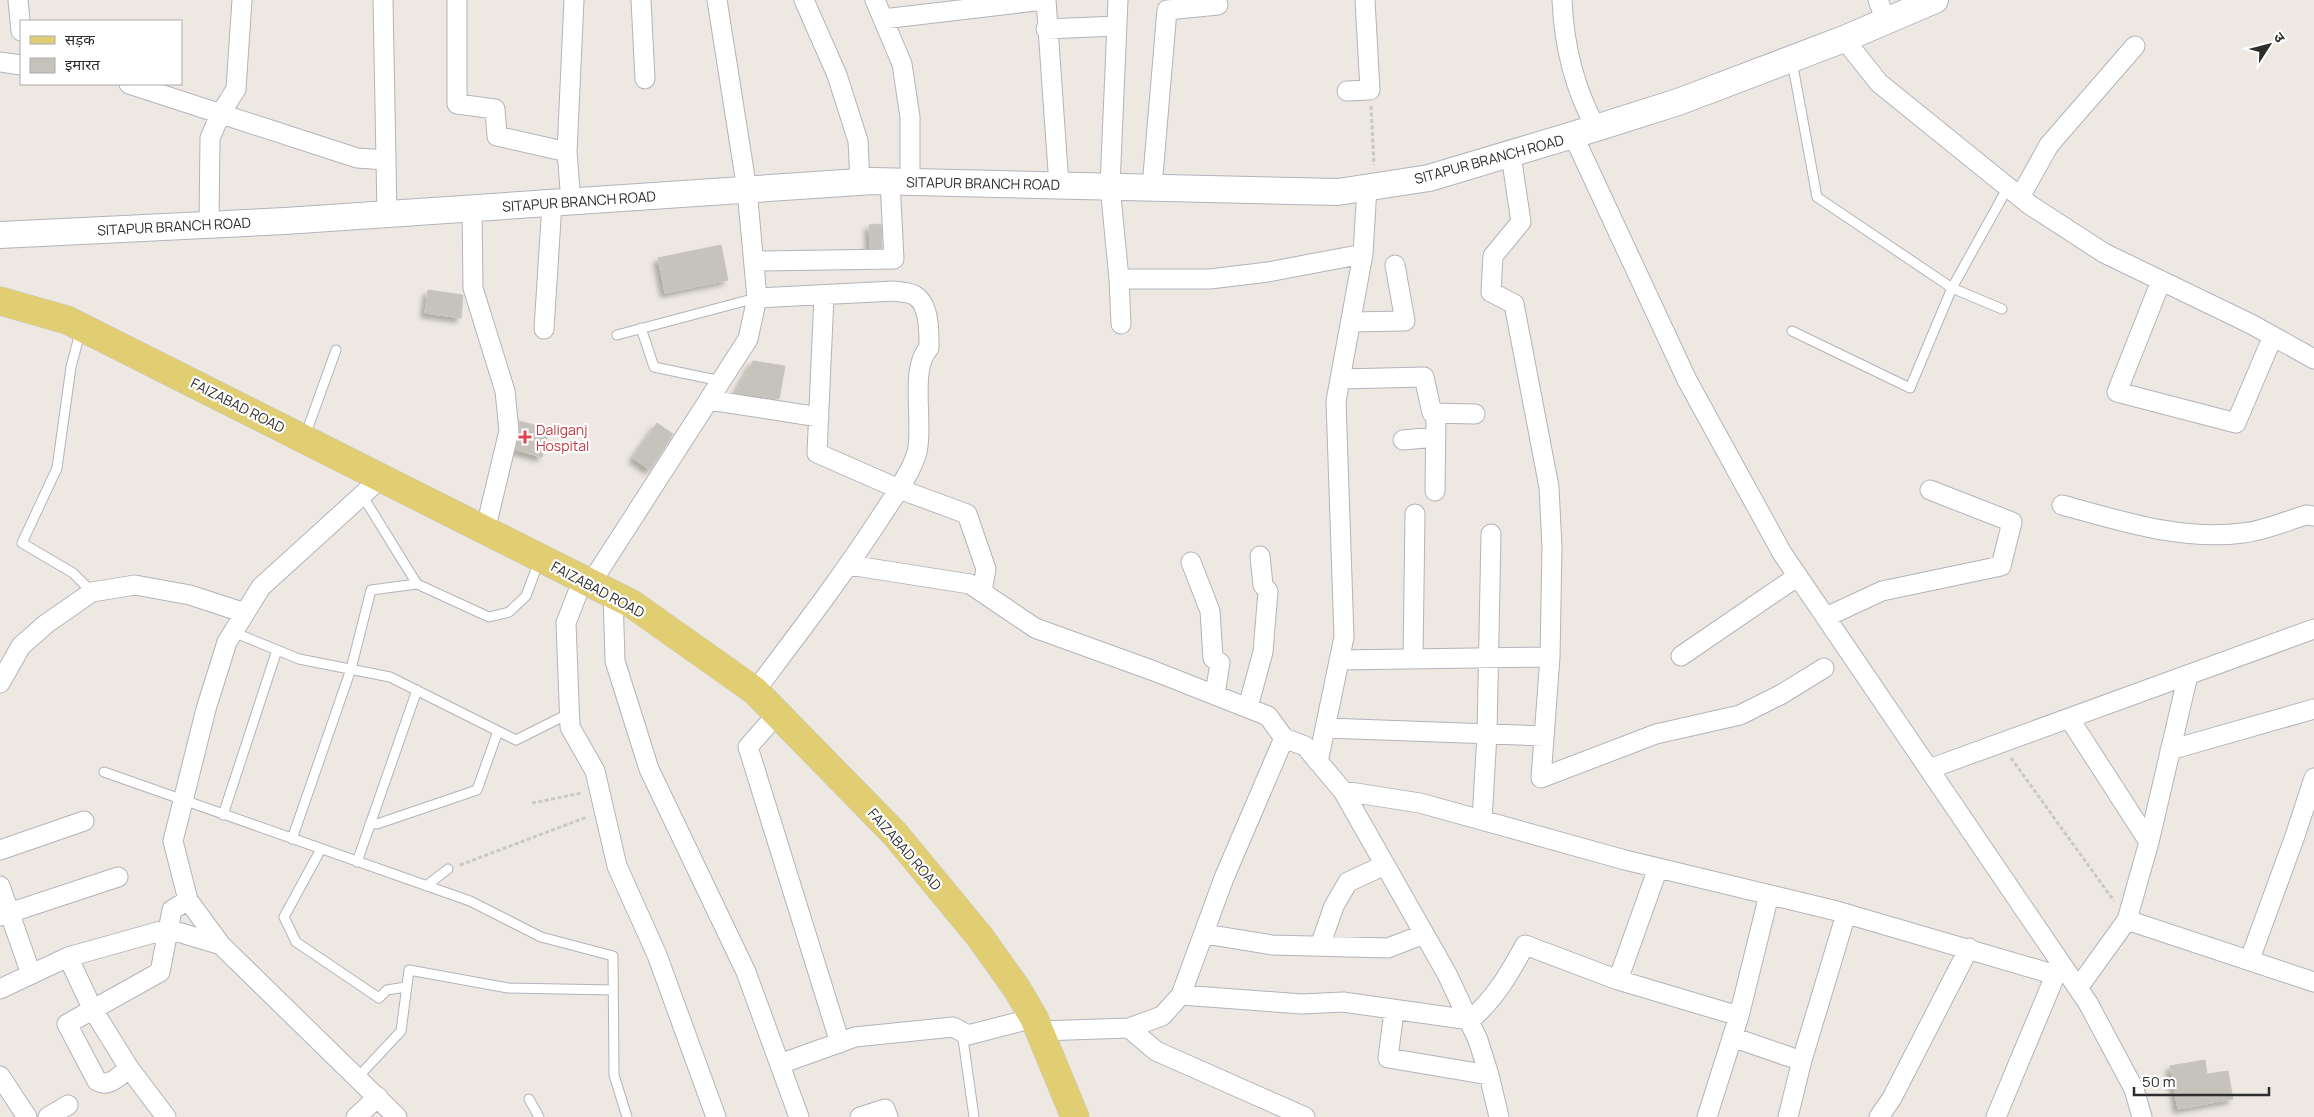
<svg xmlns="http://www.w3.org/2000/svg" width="2314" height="1117" font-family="Manrope,'Noto Sans Devanagari',sans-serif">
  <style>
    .building { fill: #c6c3bd; stroke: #c9c5bb; filter: url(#shadow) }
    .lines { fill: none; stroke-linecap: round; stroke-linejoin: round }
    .lane-casing { stroke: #b2b3bc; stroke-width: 11 }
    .street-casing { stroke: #b2b3bc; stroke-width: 21 }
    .secondary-casing { stroke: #b2b3bc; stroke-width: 28 }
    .primary-casing { stroke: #c8c8c8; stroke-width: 29 }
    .path { stroke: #c8c8c8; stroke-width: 3; stroke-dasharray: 4 2.5; stroke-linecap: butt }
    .lane { stroke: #fff; stroke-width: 9 }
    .street { stroke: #fff; stroke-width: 19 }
    .secondary { stroke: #fff; stroke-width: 26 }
    .primary { stroke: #e2ce72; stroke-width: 28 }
    .health-dot { fill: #e0444e; stroke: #fff; stroke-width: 2 }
    .labels { text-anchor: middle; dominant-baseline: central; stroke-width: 4.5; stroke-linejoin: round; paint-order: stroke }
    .street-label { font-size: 14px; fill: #2d2d2d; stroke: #fff }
    .health-label { font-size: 14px; fill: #be3a42; stroke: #fff; text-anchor: start }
  </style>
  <defs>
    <filter id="shadow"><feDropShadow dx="-4.5" dy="4.5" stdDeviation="2.5" flood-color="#0004"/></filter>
  </defs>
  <rect width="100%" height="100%" fill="#ede9e2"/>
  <!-- building -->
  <path class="building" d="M881,224l1,24h-12l-1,-23z
    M721,245l7,35 -63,13 -7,-35z
    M428,290l35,5 -2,23 -36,-5z
    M753,361l32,5 -6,33 -43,-6z
    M519,421l30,8 -7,28 -26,-7 4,-17z
    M657,423l16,11 -23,36 -17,-12z
    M2205,1060l2,14 21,-3 5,28 -55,10 -8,-43z"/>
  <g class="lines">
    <defs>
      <path id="lane" d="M1792,61l25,136 135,91 50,21
        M641,328l13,39 67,14
        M81,329l-10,38 -14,101 -35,75 51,30 19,19
        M1792,331l118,57 42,-100 56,-101
        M617,335l139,-37
        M305,436l31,-86
        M362,495l55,89 72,33 20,-5 17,-16 13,-35
        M233,632l66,27 91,18 126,63 54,-27
        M104,772l366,129 71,36 72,19 1,119 13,42
        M223,815l54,-165
        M370,823l7,1 100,-34 21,-59
        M292,839l59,-170 20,-79 46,-6
        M321,849l-37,68 12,25 83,56 8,-8 19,-3
        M357,862l60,-172
        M426,886l22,-17
        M962,1032l12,85
        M358,1077l43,-46 8,-61 99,18 105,2
        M529,1099l10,18"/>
      <path id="street" d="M18,0l3,31
        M383,0l4,214
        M457,0v104l38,5 2,27 70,16
        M641,0l4,79
        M804,0l33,75 21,66 2,41
        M875,0l27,64 8,53v65
        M1046,0l13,185
        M1118,0l-8,186 9,93h91l58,-7 95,-18
        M1562,0c2,46 12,88 34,128
        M1878,0l8,21
        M883,19l161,-19
        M1046,29l71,-3
        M1844,39l35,44 151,122 74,48 147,71 63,35
        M0,62l21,3
        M129,84l228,74 29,2
        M1347,91l23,-1 -5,-90
        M1573,135l114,245 95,173 306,450 46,86 8,28
        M1511,155l10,67 -28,34 -2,36 23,12 35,183 3,61 -2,109 -9,121 115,-44 84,-19 42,-21 42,-26
        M1152,187l15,-177 51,-5
        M2020,197l29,-52 86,-99
        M571,202l-4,-50 7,-152
        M472,208l1,80 32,103 4,40 -24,100
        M209,224l1,-86 11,-25 15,-24 6,-89
        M754,261l140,-2 -4,-78
        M1119,279l2,45
        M2161,281l-44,111 119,31 37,-87
        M824,296l-7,157 82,36 68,25 19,55 -4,22
        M1351,322l54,-1 -10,-56
        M544,329l8,-126
        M1341,379l83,-2 8,36 43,1
        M709,400l110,17
        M1403,440l33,-3
        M381,478l-120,109 -34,55 -21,67 -33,132 15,59 33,45 176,172
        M1435,491l1,-78
        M2062,505c59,16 119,36 181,28 21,-2 43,-12 63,-18l8,1
        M1191,562l19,49 3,47 7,5 -5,31
        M849,565l121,19 65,44 119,43 114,45 16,22 21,8 38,45 104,183 31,66 11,35 10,42
        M583,579l-17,44 4,104 25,44 22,95 40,89 59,162
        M591,583l157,-244 9,-41 -10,-108 -30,-190
        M613,594l2,67 34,108 97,203 53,145
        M1826,617l56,-26 119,-25 11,-44 -82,-32
        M1681,656l117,-80
        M1413,659l2,-145
        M1339,660l211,-3
        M0,683l21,-37 25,-22 46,-32 43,-7 55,10 55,18
        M755,691c43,-57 86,-113 125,-173 11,-17 32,-46 37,-66 7,-27 -8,-84 12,-104 0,-16 1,-44 -15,-53 -5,-3 -15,-3 -20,-4l-137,7
        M1248,707l15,-55 5,-61 -5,-6 -3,-29
        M777,714l-29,33 92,296
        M2069,718l80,124
        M1326,728l218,8
        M2170,750l144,-41
        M1318,762l26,-125 -8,-236 27,-147 4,-67
        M1929,769l385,-140
        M1343,791l77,12 205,57 212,51 219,64
        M1482,820l5,-86 4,-200
        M0,850l84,-29
        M0,886l31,88
        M0,916l118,-39
        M2127,920l187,62
        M1205,934l67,11 116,3 36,-14
        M1320,946l14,-40 14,-24 37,-17
        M68,957l25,53 36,58 37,49
        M2250,959l45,-123 19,-58
        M1618,980l40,-112
        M2078,988l49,-68 22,-78 39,-167
        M0,989l68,-32 100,-28 53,16
        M1181,995l121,9 41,-2 127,18c25,-21 39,-46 55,-75l93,35 121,36
        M1394,1011l-6,47 101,17
        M1129,1028l27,23 149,66
        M1040,1031l89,-3 33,-12 19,-21 43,-117 60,-140
        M1732,1037l58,20
        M780,1064l75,-27 98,-10 15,8 66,-17
        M129,1068c-10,8 -20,20 -32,13l-30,-57 93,-52 12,-62 16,-10
        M0,1076l27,41
        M48,1117l20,-12
        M356,1117l22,-20
        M860,1117l25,-8 3,8
        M1707,1117l32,-101 30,-121
        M1788,1117l14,-57 44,-146
        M1879,1117l13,-19 77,-150
        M1996,1117l64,-153"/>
      <path id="secondary" d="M0,235l285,-14 588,-40 465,11 91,-14 167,-50 82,-26 166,-63 91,-39"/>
      <path id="primary" d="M0,301l67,19 565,284 123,87 140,143 85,103 37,52 17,29 41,99"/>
    </defs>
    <!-- lane casing -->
    <use href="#lane" class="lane-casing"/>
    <!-- street casing -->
    <use href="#street" class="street-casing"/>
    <!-- secondary casing -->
    <use href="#secondary" class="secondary-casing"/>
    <!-- primary casing -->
    <use href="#primary" class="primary-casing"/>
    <!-- path -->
    <path class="path" d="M1371,106l3,59
      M2011,758l103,143
      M532,803l50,-10
      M460,865l127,-48"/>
    <!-- lane -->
    <use href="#lane" class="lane"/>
    <!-- street -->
    <use href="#street" class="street"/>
    <!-- secondary -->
    <use href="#secondary" class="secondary"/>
    <!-- primary -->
    <use href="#primary" class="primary"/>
  </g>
  <!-- markers -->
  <path class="health-dot" d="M522.5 429.5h5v5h5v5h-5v5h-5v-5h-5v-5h5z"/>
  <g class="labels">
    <!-- street labels -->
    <g class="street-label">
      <text transform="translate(1489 159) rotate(-15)">SITAPUR BRANCH ROAD</text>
      <text transform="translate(983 183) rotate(1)">SITAPUR BRANCH ROAD</text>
      <text transform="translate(579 201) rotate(-4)">SITAPUR BRANCH ROAD</text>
      <text transform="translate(174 226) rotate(-3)">SITAPUR BRANCH ROAD</text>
      <text transform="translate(238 405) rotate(27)">FAIZABAD ROAD</text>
      <text transform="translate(598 589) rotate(28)">FAIZABAD ROAD</text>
      <text transform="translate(905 849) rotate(49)">FAIZABAD ROAD</text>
    </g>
    <!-- health labels -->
    <g class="health-label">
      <text x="536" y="429">Daliganj<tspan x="536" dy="16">Hospital</tspan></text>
    </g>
  </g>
  <!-- legend -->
  <rect x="20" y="20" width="162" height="65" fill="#ffffff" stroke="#ababab"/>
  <rect x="30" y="36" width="25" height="8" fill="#e2ce72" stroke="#ababab"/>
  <text x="65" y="45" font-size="15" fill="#2d2d2d">सड़क</text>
  <rect x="30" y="58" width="25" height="15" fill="#c6c3bd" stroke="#ababab"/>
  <text x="65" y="70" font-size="15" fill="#2d2d2d">इमारत</text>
  <!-- north arrow -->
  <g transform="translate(2269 45) rotate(54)" stroke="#ffffff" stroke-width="4" paint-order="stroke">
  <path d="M0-4L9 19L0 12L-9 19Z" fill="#2d2d2d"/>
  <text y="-8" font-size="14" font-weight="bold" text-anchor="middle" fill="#2d2d2d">उ</text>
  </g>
  <!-- scale -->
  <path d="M2134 1087v8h135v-8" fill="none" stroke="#2d2d2d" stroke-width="2.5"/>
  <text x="2142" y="1087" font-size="15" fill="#2d2d2d" stroke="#ffffff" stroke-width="4" paint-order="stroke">50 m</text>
</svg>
